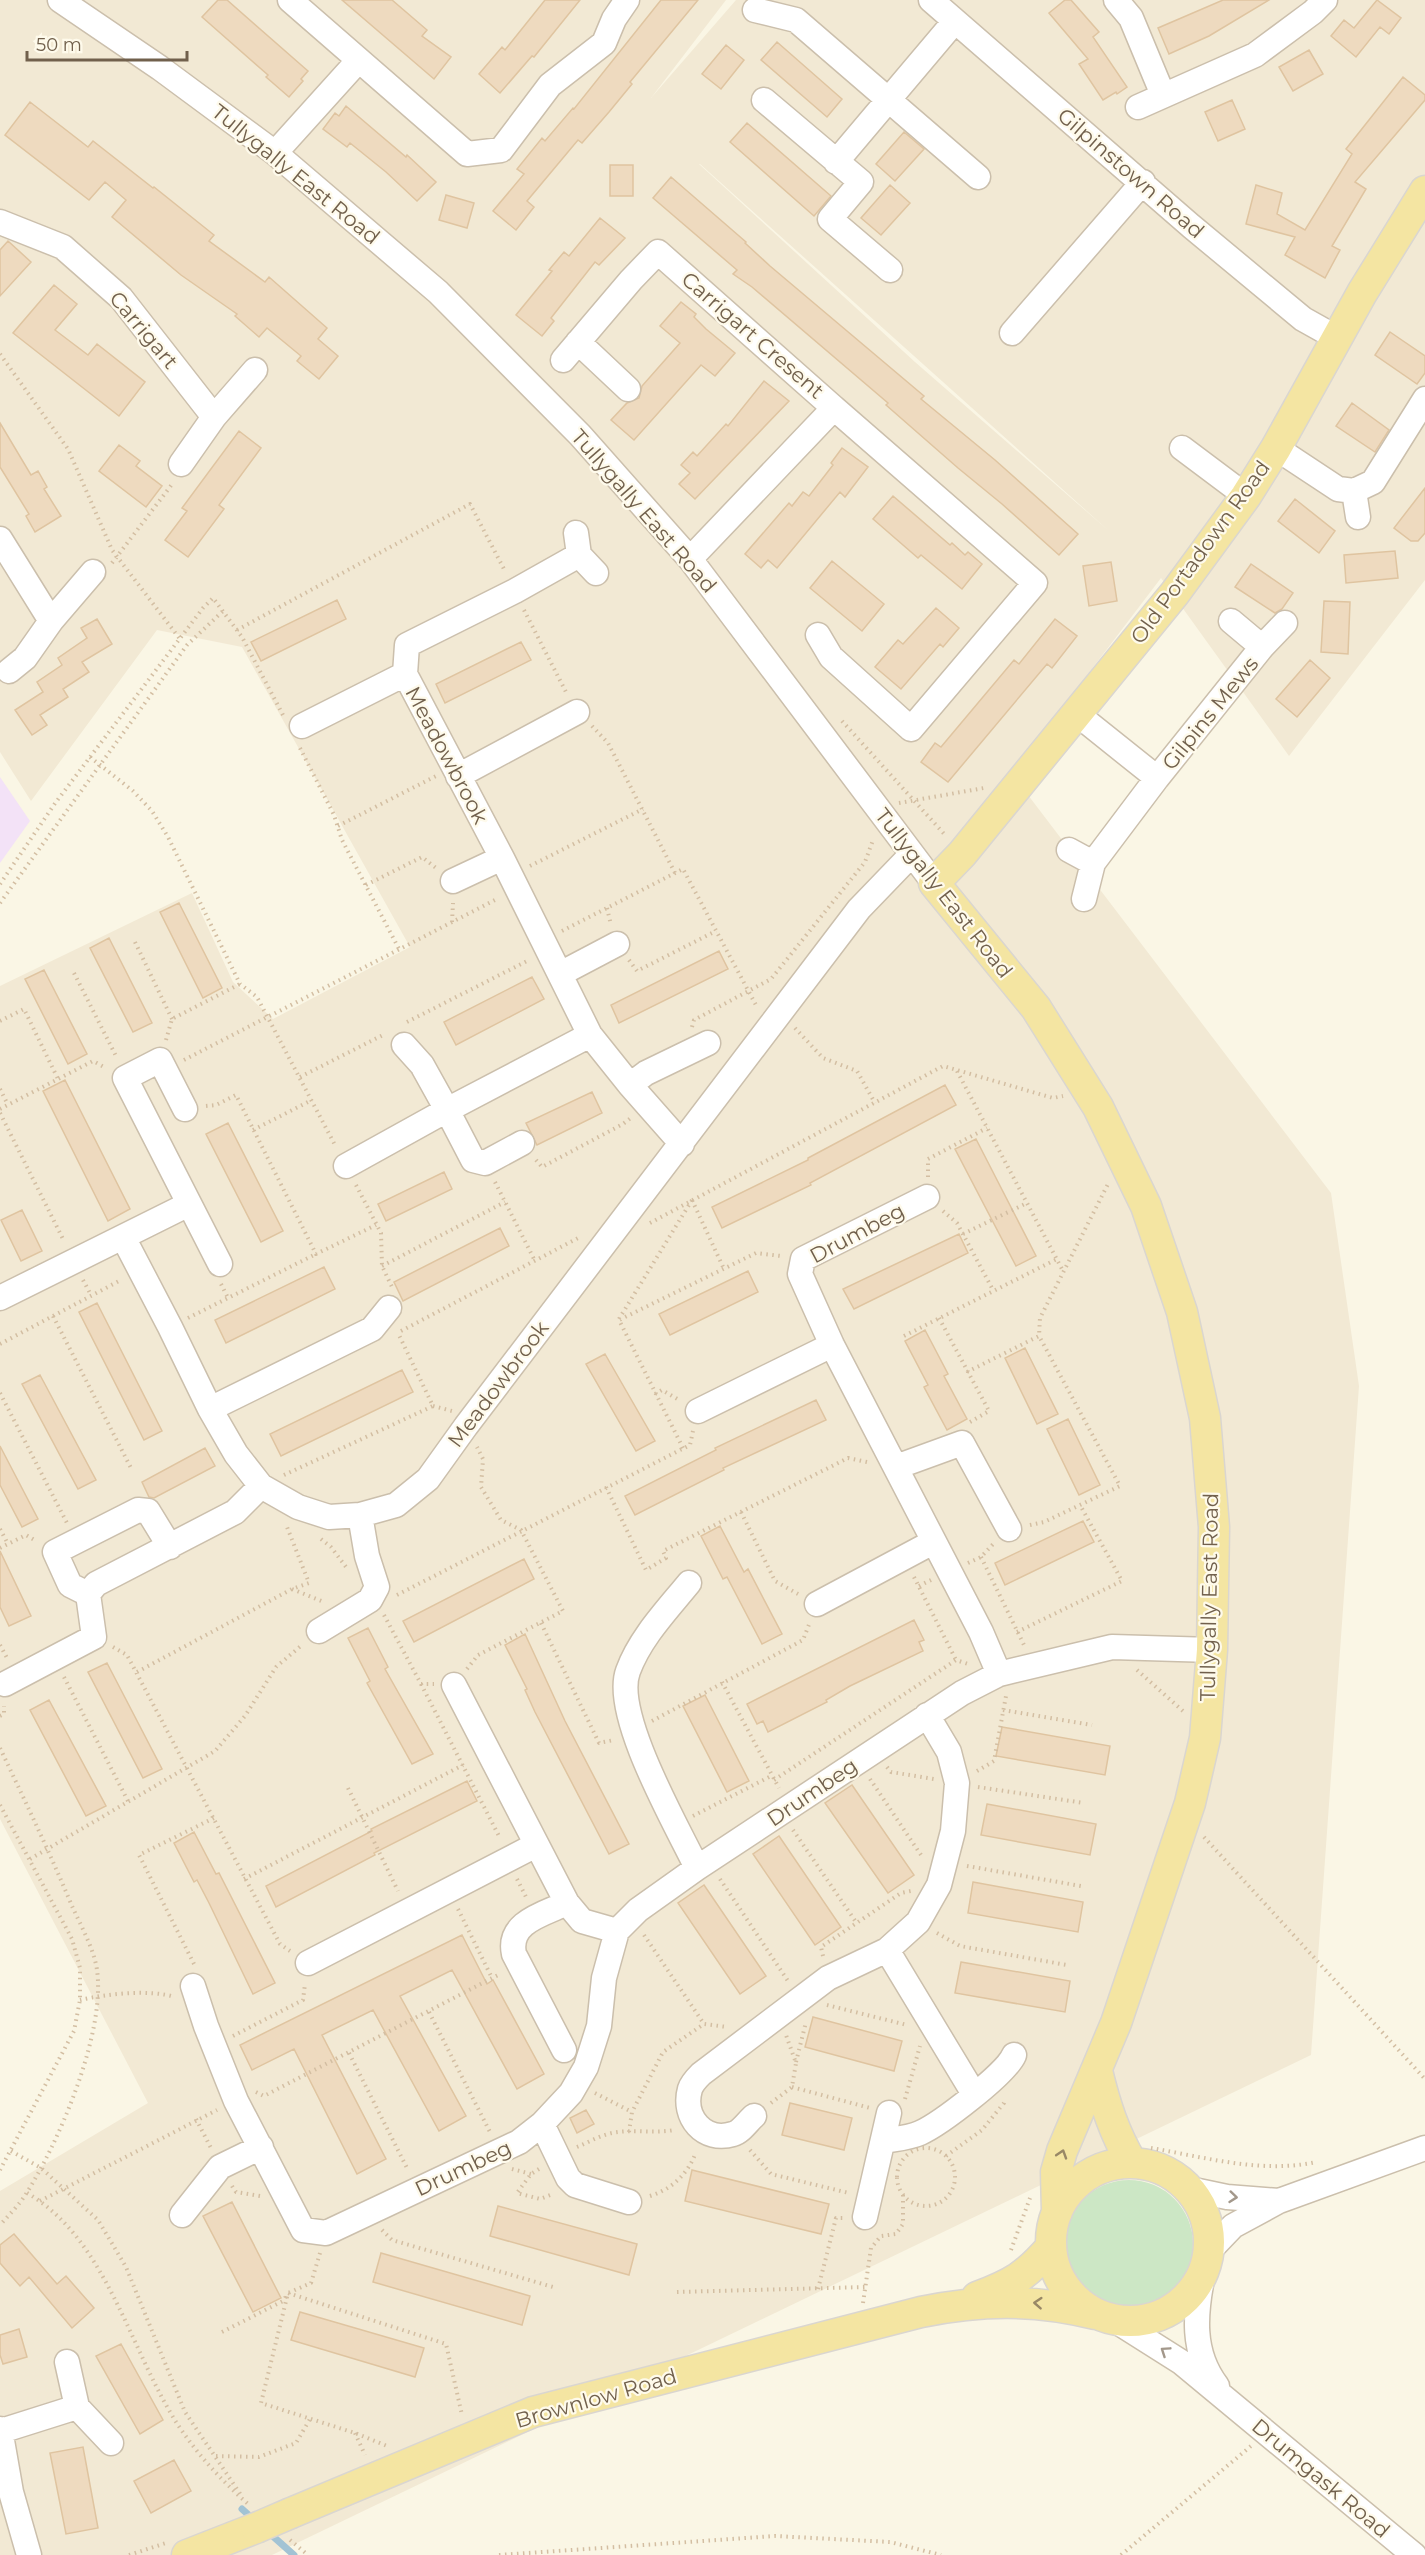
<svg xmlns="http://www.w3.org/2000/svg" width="1425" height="2555" font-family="Montserrat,sans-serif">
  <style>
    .residential { fill: #f2e9d4; fill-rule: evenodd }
    .education { fill: #f3e2f7 }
    .grass { fill: #cce7c5 }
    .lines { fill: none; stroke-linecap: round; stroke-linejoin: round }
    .stream { stroke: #a2c3d4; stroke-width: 7 }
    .building { fill: #eedabf; stroke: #dfc4a0; stroke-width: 1.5 }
    .minor-casing { stroke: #cbbfac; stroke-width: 27 }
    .major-casing { stroke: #dad6d0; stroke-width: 33 }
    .path { stroke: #d3bea2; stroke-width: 4; stroke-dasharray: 1.5 4.5; stroke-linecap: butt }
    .minor { stroke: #fff; stroke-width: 24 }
    .major { stroke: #f4e5a2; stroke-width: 30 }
    .major-bridge-casing { stroke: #dad6d0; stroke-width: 33; stroke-linecap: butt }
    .major-bridge { stroke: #f4e5a2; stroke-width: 30 }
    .oneway { stroke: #988866 }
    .oneway2 { stroke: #a3988b }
    .labels { text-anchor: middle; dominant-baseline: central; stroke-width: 4.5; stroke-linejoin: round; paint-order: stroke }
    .street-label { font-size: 21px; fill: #71604c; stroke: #fefaeb }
  </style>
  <rect width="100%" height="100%" fill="#faf6e5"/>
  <!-- residential -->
  <path class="residential" d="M0,0h726l-75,98 85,-98h689v580l-136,176 -128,-178 -149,196 319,419 28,193 -48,669 -1039,500h-272v-364l148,-88 -148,-284v-833l192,-93 41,89 40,37 137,-72 -168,-300 -85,-17 -126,171 -31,-49zM699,164h1l409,367 -194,-169z"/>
  <!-- education -->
  <path class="education" d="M0,777l30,44 -30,42z"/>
  <!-- grass -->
  <path class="grass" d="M1065 2244a64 64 0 1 1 128 0a64 64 0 1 1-128 0Z"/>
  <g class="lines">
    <!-- stream -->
    <path class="stream" d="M242,2509l12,11
      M267,2531l27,24"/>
  </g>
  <!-- building -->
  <path class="building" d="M218,0h9l81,71 -7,8 2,2 -14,16 -23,-20 2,-2 -66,-58z
    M342,0h50l35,30 -5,6 29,21 -17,22z
    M545,0h35l-46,57 -2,-1 -32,37 -21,-19 23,-27 3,3z
    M661,0h37l-68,82 2,2 -23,28 -27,31 -4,-3 -51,61 7,6 -18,23 -23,-19 31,-37 -7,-5 25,-31 3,3 28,-33 1,1z
    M1065,0h6l28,32 -6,5 34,50 -10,7 -1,-2 -13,8 -24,-36 9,-5 -39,-46z
    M1223,0h46l-60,36 -40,18 -11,-26z
    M1377,0l24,18 -12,16 -9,-7 -24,30 -25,-21 13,-16 10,8z
    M777,42l65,57 -15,18 -66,-57z
    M726,45l18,15 -23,29 -19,-15z
    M1309,50l14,24 -30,17 -14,-24z
    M1403,77l22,18v5l-70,82 11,7 -34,57 8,4 -15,28 -40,-23 10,-18 -49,-13 10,-39 26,8 -5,21 28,16 47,-76 -6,-5z
    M1232,100l13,29 -27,12 -13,-29z
    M30,102l58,45 5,-6 60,47 1,-1 60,48 -5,6 56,41 4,-5 58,51 -9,11 20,17 -19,23 -22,-18 4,-5 -34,-28 -8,9 -24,-21 2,-2 -56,-39 -69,-58 14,-17 -21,-18 -16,18 -84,-65z
    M346,106l60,51 1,-2 29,27 -19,19 -31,-29 -36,-29 -3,4 -24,-18 12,-16 4,3z
    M747,123l84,73 -17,20 -84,-74z
    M904,132l20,17 -29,32 -19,-17z
    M610,165h23v31h-23z
    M671,177l75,65 -1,1 25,23 154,130 -3,3 74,61 83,74 -19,21 -57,-51 -44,-36 -72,-63 2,-2 -136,-116 -19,-13 4,-4 -84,-72z
    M890,185l20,18 -29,32 -20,-17z
    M446,195l28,8 -7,25 -28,-8z
    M600,218l25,20 -26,27 -4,-3 -44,56 3,3 -12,15 -26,-21 36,-44 -3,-1 15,-18 5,4z
    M8,241l23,21 -31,34v-46z
    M54,285l23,19 -22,26 33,25 9,-11 48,38 -26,34 -106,-83z
    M681,302l15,12 -2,3 12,12 29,24 -20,23 -14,-11 -67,75 -23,-20 16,-17 12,-5 3,-12 38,-43 -20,-17z
    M1390,332l35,24v17l-8,11 -42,-29z
    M764,381l25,20 -94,98 -16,-15 11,-11 -9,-8 12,-13 4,4 29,-32 2,2z
    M1352,403l37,27 -14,22 -39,-26z
    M0,423l31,52 7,-4 9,16 -3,2 17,27 -26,16 -9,-16 3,-2 -29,-47z
    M239,431l22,17 -42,57 5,4 -36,48 -23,-17 22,-29 -5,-3z
    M119,445l21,16 -4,5 26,20 -16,21 -47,-36z
    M842,448l26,19 -23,30 -5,-5 -63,76 -9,-8 -7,8 -16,-14 44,-51 3,3 11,-14 6,4 24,-31 -2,-2z
    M1425,488v45l-7,8h-7l-17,-13z
    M893,496l57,49 2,-2 13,12 3,-3 14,12 -20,25 -41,-34 -3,3 -45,-39z
    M1295,499l40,32 -16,22 -41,-32z
    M1395,551l3,27 -52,5 -2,-28z
    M832,561l52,43 -22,27 -52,-43z
    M1111,562l6,39 -28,5 -6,-40z
    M1251,564l42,29 -11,16 -7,4 -40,-26z
    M337,600l9,19 -85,42 -10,-19z
    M1324,601l26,1 -2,52 -27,-2z
    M936,608l23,20 -16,19 -3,-3 -39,45 -26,-22 23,-27 5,4z
    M97,619l15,25 -30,18 7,10 -26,17 5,8 -28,18 7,10 -15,10 -17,-25 28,-18 -6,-10 25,-17 -4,-7 29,-20 -6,-10z
    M1055,619l22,17 -25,32 -5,-4 -99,118 -27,-20 14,-19 6,4 73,-87 5,4z
    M521,642l10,18 -86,43 -9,-19z
    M1310,660l20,18 -33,39 -21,-18z
    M179,903l43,85 -19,10 -43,-86z
    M109,938l43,85 -19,9 -43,-84z
    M719,951l9,18 -109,54 -8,-18z
    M44,970l43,84 -19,10 -43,-85z
    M532,977l12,22 -88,46 -12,-23z
    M65,1080l65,129 -22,12 -65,-130z
    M945,1085l11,20 -146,78 1,2 -89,43 -10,-21 96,-47v-2z
    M592,1092l10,21 -65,32 -11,-22z
    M228,1123l55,108 -22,11 -55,-108z
    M976,1139l60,117 -20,10 -61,-117z
    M444,1172l8,17 -66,32 -8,-17z
    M22,1210l20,41 -21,10 -20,-41z
    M500,1228l9,18 -106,55 -9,-19z
    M959,1234l9,19 -114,56 -11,-20z
    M324,1267l11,22 -109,54 -11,-23z
    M748,1271l10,21 -88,43 -11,-21z
    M97,1303l65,128 -18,9 -65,-128z
    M925,1330l23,44 -4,2 23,43 -20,11 -23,-43 4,-2 -23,-44z
    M1025,1348l33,66 -21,10 -32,-66z
    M605,1354l50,87 -19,10 -50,-87z
    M402,1370l11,22 -132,64 -11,-22z
    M40,1375l56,105 -18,9 -56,-105z
    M816,1400l10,20 -103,48 1,2 -89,45 -10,-19 91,-46 -1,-2z
    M1068,1419l32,66 -21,10 -32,-66z
    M0,1446l38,73 -16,8 -22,-42z
    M205,1448l10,18 -61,32 -5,-1 -7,-15z
    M1083,1521l11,21 -89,43 -10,-22z
    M720,1526l24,46 4,-3 34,65 -20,10 -35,-67 -4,2 -22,-43z
    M0,1551l31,65 -22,10 -9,-19z
    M524,1559l10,20 -120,63 -11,-21z
    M914,1620l10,20 -5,2 4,9 -73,35 -24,14 1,2 -59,30 -5,-11 -6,3 -10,-20z
    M368,1628l20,39 -3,2 48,85 -21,10 -45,-81 3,-2 -22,-43z
    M525,1634l40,87 64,123 -20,10 -74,-142 -10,-22 2,-1 -22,-44z
    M107,1663l55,106 -19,9 -55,-106z
    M705,1695l44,86 -22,11 -44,-86z
    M49,1700l57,106 -20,10 -56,-106z
    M1002,1727l108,19 -5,29 -109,-19z
    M467,1781l10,20 -103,52 1,2 -99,52 -10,-21 106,-55 -1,-2z
    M852,1785l62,90 -26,18 -63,-90z
    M987,1804l109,20 -6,31 -109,-20z
    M194,1832l22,42 3,-1 56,110 -22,11 -44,-91 -12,-23 -3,2 -20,-39z
    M779,1836l62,91 -26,18 -62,-91z
    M973,1882l110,20 -5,30 -110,-19z
    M704,1885l62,91 -26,18 -62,-91z
    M462,1935l25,49 6,-4 51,94 -27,15 -65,-119 -52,26 66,120 -27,15 -66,-121 -51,25 64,124 -29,15 -63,-125 -42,21 -12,-25z
    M961,1962l109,19 -5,31 -110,-19z
    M813,2017l89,24 -8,30 -89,-24z
    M790,2103l62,15 -8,32 -62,-15z
    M586,2110l8,14 -17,9 -7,-15z
    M692,2170l137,34 -8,30 -136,-33z
    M232,2202l49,96 -28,14 -50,-96z
    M498,2206l139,38 -8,31 -139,-39z
    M14,2234l43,50 9,-8 28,32 -22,20 -43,-51 -9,9 -20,-23v-18z
    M381,2253l149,43 -8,29 -149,-43z
    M300,2312l124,36 -9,29 -124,-37z
    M19,2329l8,28 -24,7 -3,-9v-20z
    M121,2344l42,76 -23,14 -44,-78z
    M83,2447l15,81 -32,6 -16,-81z
    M174,2460l17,31 -40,22 -17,-32z"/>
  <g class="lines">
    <defs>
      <path id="minor" d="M60,0l100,68 115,85 163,139 142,143 110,124 244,324
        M290,0l177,154 34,-4 49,-65 54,-42 10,-24 13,-19
        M931,0l260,226 112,93 34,19
        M1116,0l15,18 32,77
        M755,10l41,10 182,157
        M764,100l97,82 -31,37 60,51
        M1138,107l117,-52 58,-43 12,-12
        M275,153l83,-92
        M836,162l119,-141
        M0,222l63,25 58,51 93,119 -33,47
        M1012,333l131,-151
        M578,342l50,47
        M563,360l68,-80 27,-28 176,156 -144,151
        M214,417l41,-47
        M1182,448l64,48
        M1276,448l62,41 16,2 19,-9 52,-83
        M1354,491l4,26
        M576,533l3,22 17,18
        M0,539l51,82 -26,37 -16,13
        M579,555l-64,36 -108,54 -2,29 97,184 88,177 40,50 52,59
        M51,621l42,-49
        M1231,621l31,26
        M818,635l13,22 80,72 124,-146 -201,-175
        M1078,711l9,11 70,56
        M302,726l103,-52
        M458,776l119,-64
        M1069,850l24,13
        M453,881l49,-23
        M1084,899l9,-36 64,-85 105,-131 23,-24
        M560,974l57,-30
        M404,1045l18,20 25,45 143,-75
        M630,1085l16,-12 62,-30
        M185,1109l-25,-49 -35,18 95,186
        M346,1166l101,-56 26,50 12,3 37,-20
        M927,1197l-124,62 -3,15 32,71 149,287 18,42
        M123,1237l47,90 40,82 26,45 25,32 37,21 31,10 31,-2 36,-10 32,-26 38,-53 393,-517 52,-54
        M0,1298l189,-94
        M210,1409l162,-80 17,-21
        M698,1411l134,-66
        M896,1467l66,-24 47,86
        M689,1583c-22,27 -49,55 -61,88 -16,43 49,155 69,197
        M88,1594l-18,-9 -15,-33 83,-42 10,1 22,36
        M817,1604l116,-62
        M319,1631l51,-31 7,-13 -10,-31 -7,-41
        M5,1684l89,-47 -6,-43 8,-10 139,-72 26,-26
        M454,1685l113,218 15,18 35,10
        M887,1950l87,144
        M308,1963l228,-118
        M193,1986l13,40 30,75 67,129 23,3 193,-91 23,-18 29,-31 15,-26 13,-41 5,-48 13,-47 21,-21 59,-42 265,-175 37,-19 113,-27 100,3
        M564,2050l-50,-96c-7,-32 30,-40 53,-51
        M754,2116c-6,5 -13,16 -21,18 -29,9 -51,-17 -43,-45 2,-6 7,-11 11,-15l127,-96 59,-28 31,-28 21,-37 14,-54 4,-48 -8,-31 -22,-37
        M542,2124l26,54 7,7 54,17
        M883,2141c11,-2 26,-3 37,-8 20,-9 86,-59 94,-78
        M1189,2189l38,8 52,4
        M182,2215l38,-48 41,-20
        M865,2217l24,-104
        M1209,2251l24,-25 46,-25 146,-53
        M1203,2274c-8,39 -12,78 14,112
        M1113,2319l68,43 233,193
        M67,2362l10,45 34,36
        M0,2429l11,63 18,63
        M1,2431l76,-24"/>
      <path id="major" d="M1097,2071c8,33 17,62 35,92
        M1051 2242a79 79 0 1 1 158 0a79 79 0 1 1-158 0Z
        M1057,2212l-1,-40 6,-21 54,-128 74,-220 15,-65 7,-88 2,-123 -9,-109 -23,-106 -36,-106 -48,-99 -62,-99 -102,-125 28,-29 213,-261 71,-97 30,-48 86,-155 63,-102
        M977,2297c35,-13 49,-21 74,-50
        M291,2513l242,-101 388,-100c61,-12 113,-13 174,2
        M187,2555l69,-27"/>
    </defs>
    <!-- minor casing -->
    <use href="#minor" class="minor-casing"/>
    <!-- major casing -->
    <use href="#major" class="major-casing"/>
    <!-- path -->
    <path class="path" d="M0,354l68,95 44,101 68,89
      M112,563l61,-80
      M524,610l43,84
      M237,630l233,-126 35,67
      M842,721l104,115
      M592,726l16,17 67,130
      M300,748l34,67 8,25 57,109
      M90,757l43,34 19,20 16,26 72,147 17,13 79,150
      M899,803l85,-15
      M338,826l98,-50
      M530,866l113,-57
      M0,884l56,-82 147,-194 10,-10 29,39 41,78
      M366,885l56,-28 14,11
      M0,903l187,-258 36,-34
      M607,908l4,17
      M452,922l1,-19
      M562,931l121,-62 74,138
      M135,942l37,77
      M629,960l8,11 79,-40
      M74,973l43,85
      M0,1021l24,-12 34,70
      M407,1022l122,-62
      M692,1027l2,-7 77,-41 94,-117 8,-22
      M795,1028l28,30 34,13 18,32
      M166,1040l6,-21 68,-35
      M184,1060l313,-161
      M957,1071l106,200
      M300,1077l85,-43
      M0,1089l8,16
      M206,1106l10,-1 20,-10 80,159 60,-29
      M0,1109l93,-48 13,7
      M0,1113l64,128
      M253,1130l59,-30
      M536,1160l6,7 81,-43 9,-7
      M928,1177v-18l59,-31
      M495,1182l40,79
      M356,1185l25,48 1,33 10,21
      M692,1200l32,69
      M943,1211l14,12 36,67
      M650,1223l293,-157 110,32 10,-2
      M963,1234l64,-31
      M382,1266l123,-64
      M83,1280l8,15
      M221,1284l7,14
      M53,1316l78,152
      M188,1318l128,-64
      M939,1318l50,93 -19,11
      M619,1319l73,-119
      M401,1331l179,-94
      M904,1336l153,-77
      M0,1344l121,-64
      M967,1372l72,-36 1,-18 68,-134
      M0,1393l67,130
      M655,1394l7,-4 17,10
      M433,1406l19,5
      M683,1448l-64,-128 137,-67 25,3
      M284,1475l149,-69 -35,-73
      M606,1487l40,83 20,-12 -3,-7 185,-93 19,4
      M741,1512l34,69 23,13
      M1030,1525l14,-3 76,-36 -81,-150
      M0,1529l8,15
      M321,1539l10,8 15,20
      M0,1548l26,-13 10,6
      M981,1557l43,88
      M968,1563l13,-6 14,-15
      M914,1577l42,83
      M919,1586l12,-6
      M292,1589l32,13
      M397,1595l293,-150 3,-14
      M384,1615l37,69h13
      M541,1623l58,120 15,-3
      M1017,1632l105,-51 -42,-76
      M0,1645l7,13
      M113,1647l14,8 153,289 10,7
      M467,1669l11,-14 85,-44 -42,-81 -20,-10 -20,-33 2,-28 -6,-12
      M1137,1670l46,41
      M137,1672l155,-83 17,-6 -22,-56
      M64,1677l65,126
      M722,1682l57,106
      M421,1684l79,154
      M1003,1710l89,15
      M0,1716l4,-2v-8
      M652,1721l151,-81 7,-18
      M0,1748c25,53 50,105 72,158 9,20 22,43 25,64 9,63 -39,175 -73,227 -7,10 -16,19 -24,28
      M887,1767l4,5 43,7
      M977,1771l17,-10 12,-65
      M870,1779l53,79
      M774,1780l182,-120 15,5
      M978,1787l106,16
      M348,1788l50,103
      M0,1805l72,134 8,29v32l-6,31 -74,139
      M693,1816l78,-40
      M793,1830l63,92
      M1204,1837l221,242
      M30,1859l185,-108 30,-35 31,-49 26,-22
      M967,1866l114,20
      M244,1879l219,-114
      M517,1879l10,20
      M720,1879l68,102
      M458,1909l34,69
      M937,1933l23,13 107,19
      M644,1935l60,89
      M823,1956l-2,-9 80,-54 10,-2
      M194,1964l-55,-109 75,-37
      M80,2000c26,-6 69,-11 95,-3
      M827,2005l80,20
      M429,2012l61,120
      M233,2036l70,-36 2,-16
      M349,2053l59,117
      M796,2062l10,-40
      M792,2087l78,21
      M256,2092l8,4 236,-122
      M595,2093l37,19
      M905,2099l15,-53
      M771,2103l21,-16 4,-24 -10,-28
      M196,2119l15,29
      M629,2132l3,-20 31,-60 41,-28 23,3
      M577,2147c10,-4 20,-10 31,-13 21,-6 44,0 66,-4
      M1151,2148c53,9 111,26 165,14
      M897 2177a29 29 0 1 1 58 0a29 29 0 1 1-58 0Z
      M750,2150l21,24 78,19
      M11,2151l30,17 57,52 28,47 59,145 56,83
      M946,2156l36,-26 22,-27 1,-4
      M512,2169l19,5
      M539,2169l-8,5 -14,19 23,6 13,-5
      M232,2186l4,6 24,4
      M27,2193c80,46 103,158 151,232 20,30 43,55 70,79
      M650,2196c22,-7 38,-22 46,-44
      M40,2201l177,-91
      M382,2230l10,10 161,47
      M1011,2250l19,-52
      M320,2253l-9,30 -23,10 -27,110 94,30 32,13
      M818,2289l18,-71h7
      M677,2292l189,-5
      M863,2303l8,-55 10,-12 15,-2 7,-10v-29
      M222,2332l61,-31 5,-8 158,51 16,71
      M355,2433l10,22
      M216,2456l43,1 37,-14 14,-24
      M290,2540l18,15
      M129,2555l37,-12
      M499,2555l276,-19 115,6 51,13
      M1121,2555l130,-109"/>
    <!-- minor -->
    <use href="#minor" class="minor"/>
    <!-- major -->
    <use href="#major" class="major"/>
    <defs>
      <path id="major-bridge" d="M256,2528l35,-15"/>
    </defs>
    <!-- major-bridge casing -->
    <use href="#major-bridge" class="major-bridge-casing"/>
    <!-- major-bridge -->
    <use href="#major-bridge" class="major-bridge"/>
  </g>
  <!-- one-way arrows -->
  <defs><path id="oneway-chevron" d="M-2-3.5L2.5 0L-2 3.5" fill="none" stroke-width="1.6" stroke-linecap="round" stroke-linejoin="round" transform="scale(1.5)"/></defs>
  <g class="oneway">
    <use href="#oneway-chevron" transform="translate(1062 2154) rotate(-72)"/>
    <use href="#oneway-chevron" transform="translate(1038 2303) rotate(-176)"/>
  </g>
  <g class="oneway2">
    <use href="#oneway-chevron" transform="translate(1233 2197) rotate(6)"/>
    <use href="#oneway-chevron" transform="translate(1165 2351) rotate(-146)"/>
  </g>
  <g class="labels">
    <!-- street labels -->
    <g class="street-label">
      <text transform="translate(1131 173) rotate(41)">Gilpinstown Road</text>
      <text transform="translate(296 174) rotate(39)">Tullygally East Road</text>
      <text transform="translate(144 330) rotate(50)">Carrigart</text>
      <text transform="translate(753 335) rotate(41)">Carrigart Cresent</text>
      <text transform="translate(644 511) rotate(49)">Tullygally East Road</text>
      <text transform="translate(1200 552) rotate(-54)">Old Portadown Road</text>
      <text transform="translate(1210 713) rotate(-51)">Gilpins Mews</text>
      <text transform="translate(447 755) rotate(62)">Meadowbrook</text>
      <text transform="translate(944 893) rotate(52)">Tullygally East Road</text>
      <text transform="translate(857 1233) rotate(-28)">Drumbeg</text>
      <text transform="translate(498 1384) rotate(-53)">Meadowbrook</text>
      <text transform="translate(1209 1597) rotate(-89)">Tullygally East Road</text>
      <text transform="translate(812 1792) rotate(-34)">Drumbeg</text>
      <text transform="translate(463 2168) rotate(-25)">Drumbeg</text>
      <text transform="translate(596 2398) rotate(-16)">Brownlow Road</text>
      <text transform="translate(1321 2478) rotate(40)">Drumgask Road</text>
    </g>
  </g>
  <!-- scale -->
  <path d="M27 51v9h160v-9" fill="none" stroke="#71604c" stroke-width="3"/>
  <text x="36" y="51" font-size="18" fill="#71604c" stroke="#fefaeb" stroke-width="4.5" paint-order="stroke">50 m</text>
</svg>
